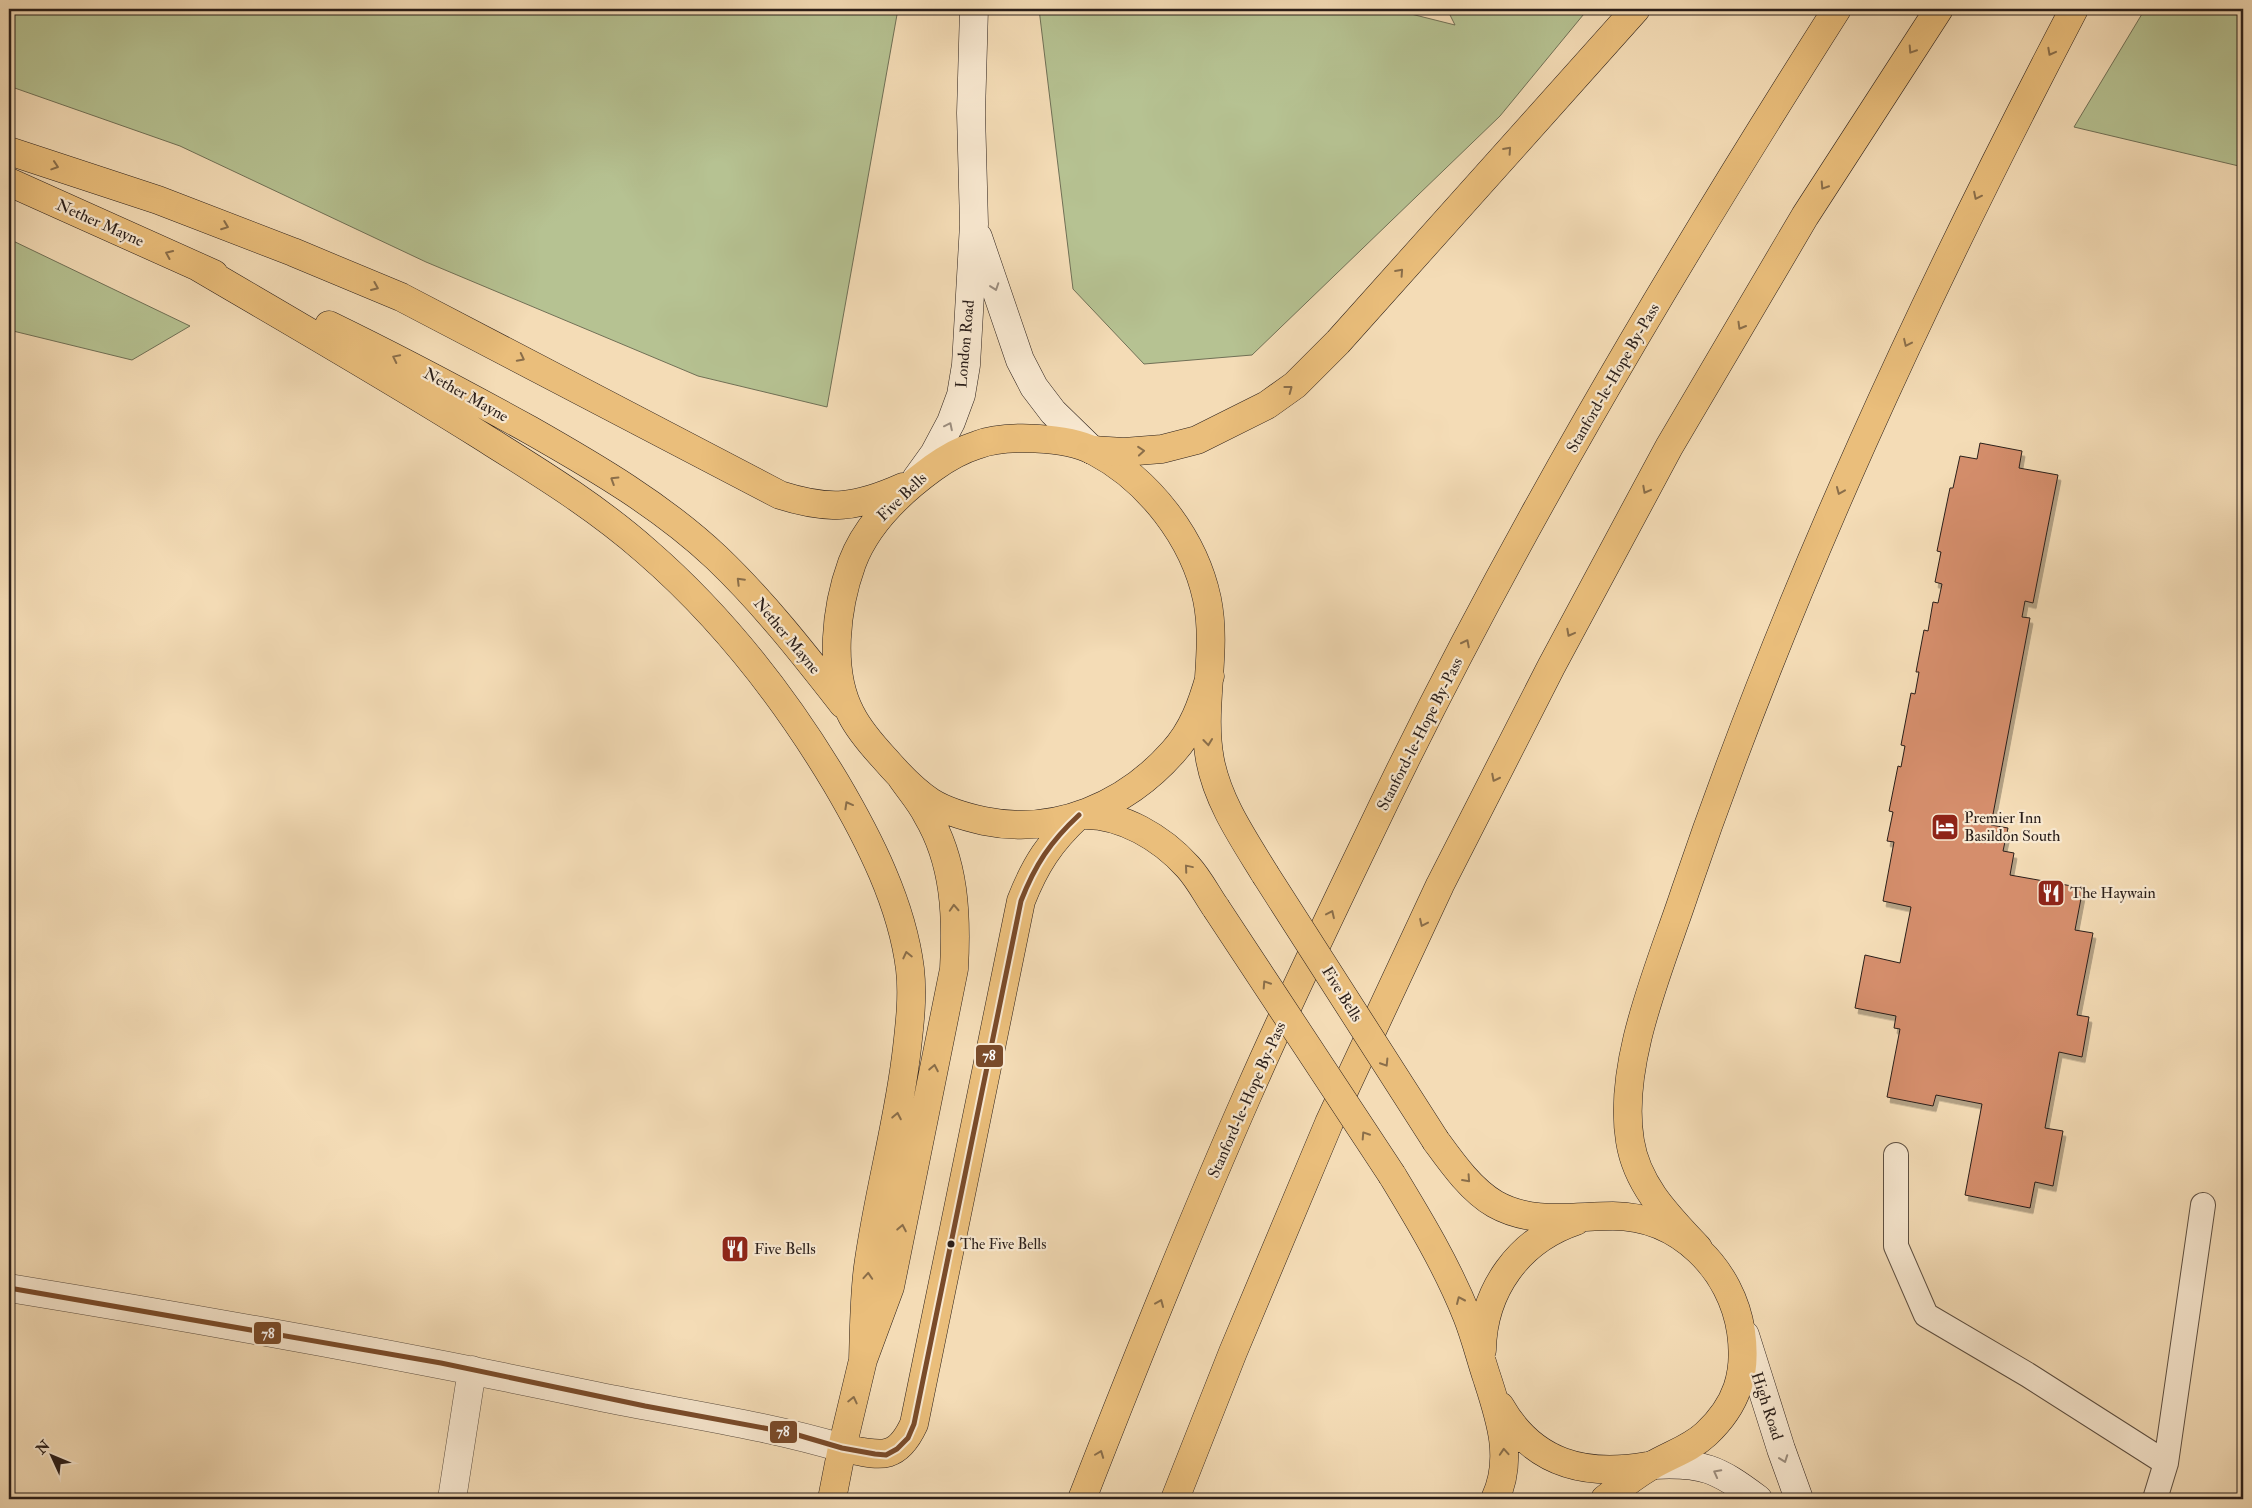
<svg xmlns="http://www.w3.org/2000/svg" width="2252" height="1508" font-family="'IM FELL Double Pica',serif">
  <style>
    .green { fill: #b6c292; stroke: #707056 }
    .building { fill: #d58e6c; stroke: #2a1e19; filter: url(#shadow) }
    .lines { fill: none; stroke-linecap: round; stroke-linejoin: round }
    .lane-casing { stroke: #5c4e40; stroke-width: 26 }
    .street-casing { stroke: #5c4e40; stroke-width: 29 }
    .secondary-casing { stroke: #2a1e19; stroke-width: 29 }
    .primary-casing { stroke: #2a1e19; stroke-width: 29 }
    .highway-casing { stroke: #2a1e19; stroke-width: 29 }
    .lane { stroke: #f8e8d0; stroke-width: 24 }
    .street { stroke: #f8e8d0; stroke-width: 28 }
    .secondary { stroke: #f8e8d0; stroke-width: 28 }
    .primary { stroke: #eabe7b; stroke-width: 28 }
    .highway { stroke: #eabe7b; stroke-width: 28 }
    .primary-bridge-casing { stroke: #2a1e19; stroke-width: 29; stroke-linecap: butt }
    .primary-bridge { stroke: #eabe7b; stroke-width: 28 }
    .bus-1-casing { stroke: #f8e8d0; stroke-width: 9 }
    .bus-1 { stroke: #7a4b2a; stroke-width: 5 }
    .oneway { stroke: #8a6e4a }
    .oneway2 { stroke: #9b8d7e }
    .bus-dot { fill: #2a1e19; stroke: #f8e8d0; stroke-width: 2 }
    .labels { text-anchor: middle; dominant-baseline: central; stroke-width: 4.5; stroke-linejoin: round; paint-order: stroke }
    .bus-label { font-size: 15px; fill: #2a1e19; stroke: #f8e8d0; text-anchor: start }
    .street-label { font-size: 16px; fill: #2a1e19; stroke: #f8e8d0 }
    .poi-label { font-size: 16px; fill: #2a1e19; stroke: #f8e8d0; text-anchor: start }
    .line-badge { stroke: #f8e8d0; stroke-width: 2 }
    .badge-label { font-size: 14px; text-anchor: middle; font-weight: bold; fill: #fff }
  </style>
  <defs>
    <filter id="shadow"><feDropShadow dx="3" dy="5.5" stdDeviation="0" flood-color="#0004"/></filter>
  </defs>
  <rect width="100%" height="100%" fill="#f4dcb6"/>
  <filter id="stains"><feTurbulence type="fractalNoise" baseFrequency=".004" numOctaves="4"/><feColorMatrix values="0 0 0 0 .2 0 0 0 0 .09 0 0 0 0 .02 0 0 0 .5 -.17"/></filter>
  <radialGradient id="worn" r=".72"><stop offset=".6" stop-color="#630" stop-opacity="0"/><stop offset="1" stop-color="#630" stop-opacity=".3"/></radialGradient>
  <!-- green -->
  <path class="green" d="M9,9h889l-71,398 -129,-31 -272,-114 -246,-116 -171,-60z
    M1039,9h352l64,16 -8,-16h141l-88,107 -248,239 -108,9 -71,-75z
    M2145,9h98v158l-169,-40z
    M9,239l181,87 -58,34 -123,-30z"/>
  <!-- building -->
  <path class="building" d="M1980,443l42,8 -3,17 39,7 -25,128 -8,-2 -3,16 8,1 -39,207 17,3 -5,23 11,2 -4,22 73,13 -8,42 18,3 -16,82 12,2 -7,40 -23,-5 -14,76 18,3 -10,55 -18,-4 -5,26 -65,-13 17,-91 -46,-9 -3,11 -46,-9 13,-68 -6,-1 2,-12 -41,-8 10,-53 35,8 11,-56 -28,-6 11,-59 -7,-1 6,-29 -4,-1 9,-45 3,1 4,-21 -4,-1 10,-52 4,1 4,-22h-3l8,-42 4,1 5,-29 5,1 4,-19 -7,-2 6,-30 -4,-1 13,-63h3l7,-32 17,3z"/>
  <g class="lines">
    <defs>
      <path id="lane" d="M1896,1155v91l30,69 102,60 138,88
        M2155,1499l11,-36 37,-258"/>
      <path id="street" d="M9,1288c196,32 392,67 587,108 82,17 166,28 246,52
        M452,1499l20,-129"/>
      <path id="secondary" d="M978,237l42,123 14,27 19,25 39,38
        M916,479l18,-25 17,-32 10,-27 5,-30 8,-141 -3,-111 3,-104
        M1745,1335l36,114 18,50
        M1652,1465c51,-3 66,4 106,34"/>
      <path id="primary" d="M9,151l149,49 135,52 108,45 379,198c50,16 76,13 123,-8
        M9,182l205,92
        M198,267c92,54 186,108 277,165 59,37 119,73 171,119 75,65 139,147 190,232 33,56 66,121 74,186 3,26 0,53 -3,79 -8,73 -29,145 -39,219 -4,30 -4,62 -5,93
        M329,325c68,33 134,68 201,105 65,37 132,76 187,128 47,45 86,95 126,146
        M1210,676c-8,28 -17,54 -37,76 -47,53 -117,84 -189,69 -18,-4 -37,-9 -53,-19 -17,-11 -33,-28 -46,-43 -12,-13 -26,-29 -34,-45 -23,-43 -15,-107 1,-151 15,-40 48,-71 81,-95 14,-10 28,-18 44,-23 28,-11 90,-8 117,6 55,29 100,87 113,148 11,53 -7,108 3,161 8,42 33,78 55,114
        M901,777c8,12 19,24 26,38 28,47 30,101 27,154l-64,318 -27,73 -21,88c37,7 54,15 72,-24l107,-523c14,-36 29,-59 58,-86
        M1083,815c39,-1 79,23 105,52 11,12 19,28 28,41
        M1436,1141c16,22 35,49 59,63 37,21 79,12 118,12 67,0 119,54 128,116 6,42 -4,73 -35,102 -16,15 -37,21 -55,32 -17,10 -31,21 -46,33
        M1392,1175c28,46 55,91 75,141 8,20 13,41 20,62 13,40 27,81 8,121
        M1482,1350c1,-60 37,-110 94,-129
        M1500,1406c33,58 85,71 147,60"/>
      <path id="highway" d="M1092,450l32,2 38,-3 35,-9 70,-35 28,-20 43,-43 298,-333
        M1698,1248c-29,-31 -61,-62 -68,-107 -13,-78 31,-176 55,-249 104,-306 240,-598 389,-883
        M832,1499l10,-51
        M1082,1499c53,-136 107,-271 166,-405 37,-84 77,-168 117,-251 137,-289 301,-565 472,-834
        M1175,1499l58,-147 96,-229 111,-238 111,-218 118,-220 136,-231 134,-207"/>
    </defs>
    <!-- lane casing -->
    <use href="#lane" class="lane-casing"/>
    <!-- street casing -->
    <use href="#street" class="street-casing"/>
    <!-- secondary casing -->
    <use href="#secondary" class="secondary-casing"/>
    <!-- primary casing -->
    <use href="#primary" class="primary-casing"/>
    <!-- highway casing -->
    <use href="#highway" class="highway-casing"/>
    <!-- lane -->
    <use href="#lane" class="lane"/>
    <!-- street -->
    <use href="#street" class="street"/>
    <!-- secondary -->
    <use href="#secondary" class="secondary"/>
    <!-- primary -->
    <use href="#primary" class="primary"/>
    <!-- highway -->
    <use href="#highway" class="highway"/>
    <defs>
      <path id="primary-bridge" d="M1265,874l171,267
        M1216,908l176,267"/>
    </defs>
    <!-- primary-bridge casing -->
    <use href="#primary-bridge" class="primary-bridge-casing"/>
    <!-- primary-bridge -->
    <use href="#primary-bridge" class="primary-bridge"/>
    <defs>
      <path id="bus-1" d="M9,1288l432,75 204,43 146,27 51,15 33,6 11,1 11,-6 11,-11 6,-14 107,-523c14,-36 29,-59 58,-86"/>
    </defs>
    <!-- bus-1 casing -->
    <use href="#bus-1" class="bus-1-casing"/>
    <!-- bus-1 -->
    <use href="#bus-1" class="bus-1"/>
  </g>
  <!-- one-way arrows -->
  <defs><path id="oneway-chevron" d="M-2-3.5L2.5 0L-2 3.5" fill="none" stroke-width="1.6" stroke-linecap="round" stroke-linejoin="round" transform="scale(1.25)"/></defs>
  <g class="oneway">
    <use href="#oneway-chevron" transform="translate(1912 50) rotate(123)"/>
    <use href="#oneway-chevron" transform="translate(2051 52) rotate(118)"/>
    <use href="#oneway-chevron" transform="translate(1508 150) rotate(-48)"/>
    <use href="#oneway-chevron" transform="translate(55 166) rotate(18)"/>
    <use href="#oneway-chevron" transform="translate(1824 186) rotate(123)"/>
    <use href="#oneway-chevron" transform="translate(1977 196) rotate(116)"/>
    <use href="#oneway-chevron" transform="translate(225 226) rotate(21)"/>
    <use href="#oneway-chevron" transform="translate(169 254) rotate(-156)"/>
    <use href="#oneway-chevron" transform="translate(1400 272) rotate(-48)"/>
    <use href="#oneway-chevron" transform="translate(375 287) rotate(23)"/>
    <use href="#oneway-chevron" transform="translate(1741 326) rotate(120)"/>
    <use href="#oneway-chevron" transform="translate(1907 343) rotate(115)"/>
    <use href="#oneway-chevron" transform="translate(396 358) rotate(-154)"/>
    <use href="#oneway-chevron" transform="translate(521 358) rotate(27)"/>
    <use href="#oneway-chevron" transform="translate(1289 389) rotate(-37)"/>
    <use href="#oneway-chevron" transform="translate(1141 451) rotate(-5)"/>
    <use href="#oneway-chevron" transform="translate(614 480) rotate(-148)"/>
    <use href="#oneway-chevron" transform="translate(1646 490) rotate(118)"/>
    <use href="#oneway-chevron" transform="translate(1840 491) rotate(113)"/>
    <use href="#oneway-chevron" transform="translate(740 581) rotate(-135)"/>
    <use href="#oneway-chevron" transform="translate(1570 633) rotate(118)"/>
    <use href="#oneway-chevron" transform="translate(1466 643) rotate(-63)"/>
    <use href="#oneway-chevron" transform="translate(1208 742) rotate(84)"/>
    <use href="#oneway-chevron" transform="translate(1495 778) rotate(117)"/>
    <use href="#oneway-chevron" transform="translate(848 805) rotate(-119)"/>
    <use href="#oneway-chevron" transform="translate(1188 868) rotate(-130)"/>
    <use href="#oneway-chevron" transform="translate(954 908) rotate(-93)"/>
    <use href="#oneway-chevron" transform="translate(1331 914) rotate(-65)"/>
    <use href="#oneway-chevron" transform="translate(1423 923) rotate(115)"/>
    <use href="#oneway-chevron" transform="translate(907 955) rotate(-103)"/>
    <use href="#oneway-chevron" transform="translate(1266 984) rotate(-123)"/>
    <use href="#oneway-chevron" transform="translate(1385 1063) rotate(58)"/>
    <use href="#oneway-chevron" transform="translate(934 1068) rotate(-79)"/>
    <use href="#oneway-chevron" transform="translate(897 1116) rotate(-79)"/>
    <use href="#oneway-chevron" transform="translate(1365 1135) rotate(-123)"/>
    <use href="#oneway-chevron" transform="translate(1467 1179) rotate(48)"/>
    <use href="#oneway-chevron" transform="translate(902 1228) rotate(-79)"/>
    <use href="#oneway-chevron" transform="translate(868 1276) rotate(-86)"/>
    <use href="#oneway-chevron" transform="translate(1460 1300) rotate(-114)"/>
    <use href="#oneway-chevron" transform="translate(1160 1303) rotate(-67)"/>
    <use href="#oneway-chevron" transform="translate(853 1400) rotate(-77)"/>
    <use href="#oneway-chevron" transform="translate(1504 1452) rotate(-94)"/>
    <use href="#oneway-chevron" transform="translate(1100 1454) rotate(-69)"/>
  </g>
  <g class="oneway2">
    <use href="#oneway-chevron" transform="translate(995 287) rotate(71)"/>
    <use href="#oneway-chevron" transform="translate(949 426) rotate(-64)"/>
    <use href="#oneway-chevron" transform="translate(1784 1459) rotate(70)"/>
    <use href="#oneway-chevron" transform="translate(1717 1473) rotate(-152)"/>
  </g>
  <!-- icons -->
  <defs>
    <symbol id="hotel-square" viewBox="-11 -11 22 22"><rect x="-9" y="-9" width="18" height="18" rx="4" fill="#8f2418" stroke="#f8e8d0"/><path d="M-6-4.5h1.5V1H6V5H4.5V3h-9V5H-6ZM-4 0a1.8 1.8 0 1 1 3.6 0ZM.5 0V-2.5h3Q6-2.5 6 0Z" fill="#fff"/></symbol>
    <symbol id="restaurant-square" viewBox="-11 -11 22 22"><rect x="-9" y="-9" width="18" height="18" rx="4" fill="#8f2418" stroke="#f8e8d0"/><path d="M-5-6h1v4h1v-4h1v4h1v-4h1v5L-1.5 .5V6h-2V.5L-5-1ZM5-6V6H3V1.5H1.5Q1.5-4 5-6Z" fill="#fff"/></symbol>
  </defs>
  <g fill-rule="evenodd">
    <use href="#hotel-square" x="1929" y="811" width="32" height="32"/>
    <use href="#restaurant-square" x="2035" y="877" width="32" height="32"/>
    <use href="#restaurant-square" x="719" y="1233" width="32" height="32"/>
  </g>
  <!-- markers -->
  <circle class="bus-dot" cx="951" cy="1244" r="4.5"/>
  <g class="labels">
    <!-- bus labels -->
    <g class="bus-label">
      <text x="960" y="1244">The Five Bells</text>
    </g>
    <!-- street labels -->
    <g class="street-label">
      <text transform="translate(100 223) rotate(24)">Nether Mayne</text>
      <text transform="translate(965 344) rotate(-85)">London Road</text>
      <text transform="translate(1613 378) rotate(-60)">Stanford-le-Hope By-Pass</text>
      <text transform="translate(466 395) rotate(29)">Nether Mayne</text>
      <text transform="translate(902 497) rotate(-44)">Five Bells</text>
      <text transform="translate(787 636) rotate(50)">Nether Mayne</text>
      <text transform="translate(1420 734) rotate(-63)">Stanford-le-Hope By-Pass</text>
      <text transform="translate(1342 994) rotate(58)">Five Bells</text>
      <text transform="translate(1247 1100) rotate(-66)">Stanford-le-Hope By-Pass</text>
      <text transform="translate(1767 1406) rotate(72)">High Road</text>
    </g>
    <!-- poi labels -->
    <g class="poi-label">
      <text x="1964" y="818">Premier Inn<tspan x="1964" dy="18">Basildon South</tspan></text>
      <text x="2070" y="893">The Haywain</text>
      <text x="754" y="1249">Five Bells</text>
    </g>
  </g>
  <g class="line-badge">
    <rect x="975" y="1044" width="29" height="24" rx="5" fill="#7a4b2a"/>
    <rect x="253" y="1321" width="29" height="24" rx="5" fill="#7a4b2a"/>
    <rect x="769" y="1420" width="29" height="24" rx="5" fill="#7a4b2a"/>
  </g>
  <g class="badge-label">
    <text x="989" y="1060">78</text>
    <text x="268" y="1338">78</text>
    <text x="783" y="1436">78</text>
  </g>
  <!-- margin -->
  <rect width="2252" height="1508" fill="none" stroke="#f4dcb6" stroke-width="30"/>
  <rect x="10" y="10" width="2232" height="1488" fill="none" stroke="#2a1e19" stroke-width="2.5"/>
  <rect x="15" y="15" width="2222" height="1478" fill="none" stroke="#2a1e19"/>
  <!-- north arrow -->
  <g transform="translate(52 1456) rotate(314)" stroke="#f8e8d0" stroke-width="4" paint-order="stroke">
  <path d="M0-4L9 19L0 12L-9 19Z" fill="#2a1e19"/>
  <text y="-8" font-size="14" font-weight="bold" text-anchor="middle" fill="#2a1e19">N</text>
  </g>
  <rect width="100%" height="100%" filter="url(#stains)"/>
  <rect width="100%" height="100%" fill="url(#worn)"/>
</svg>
